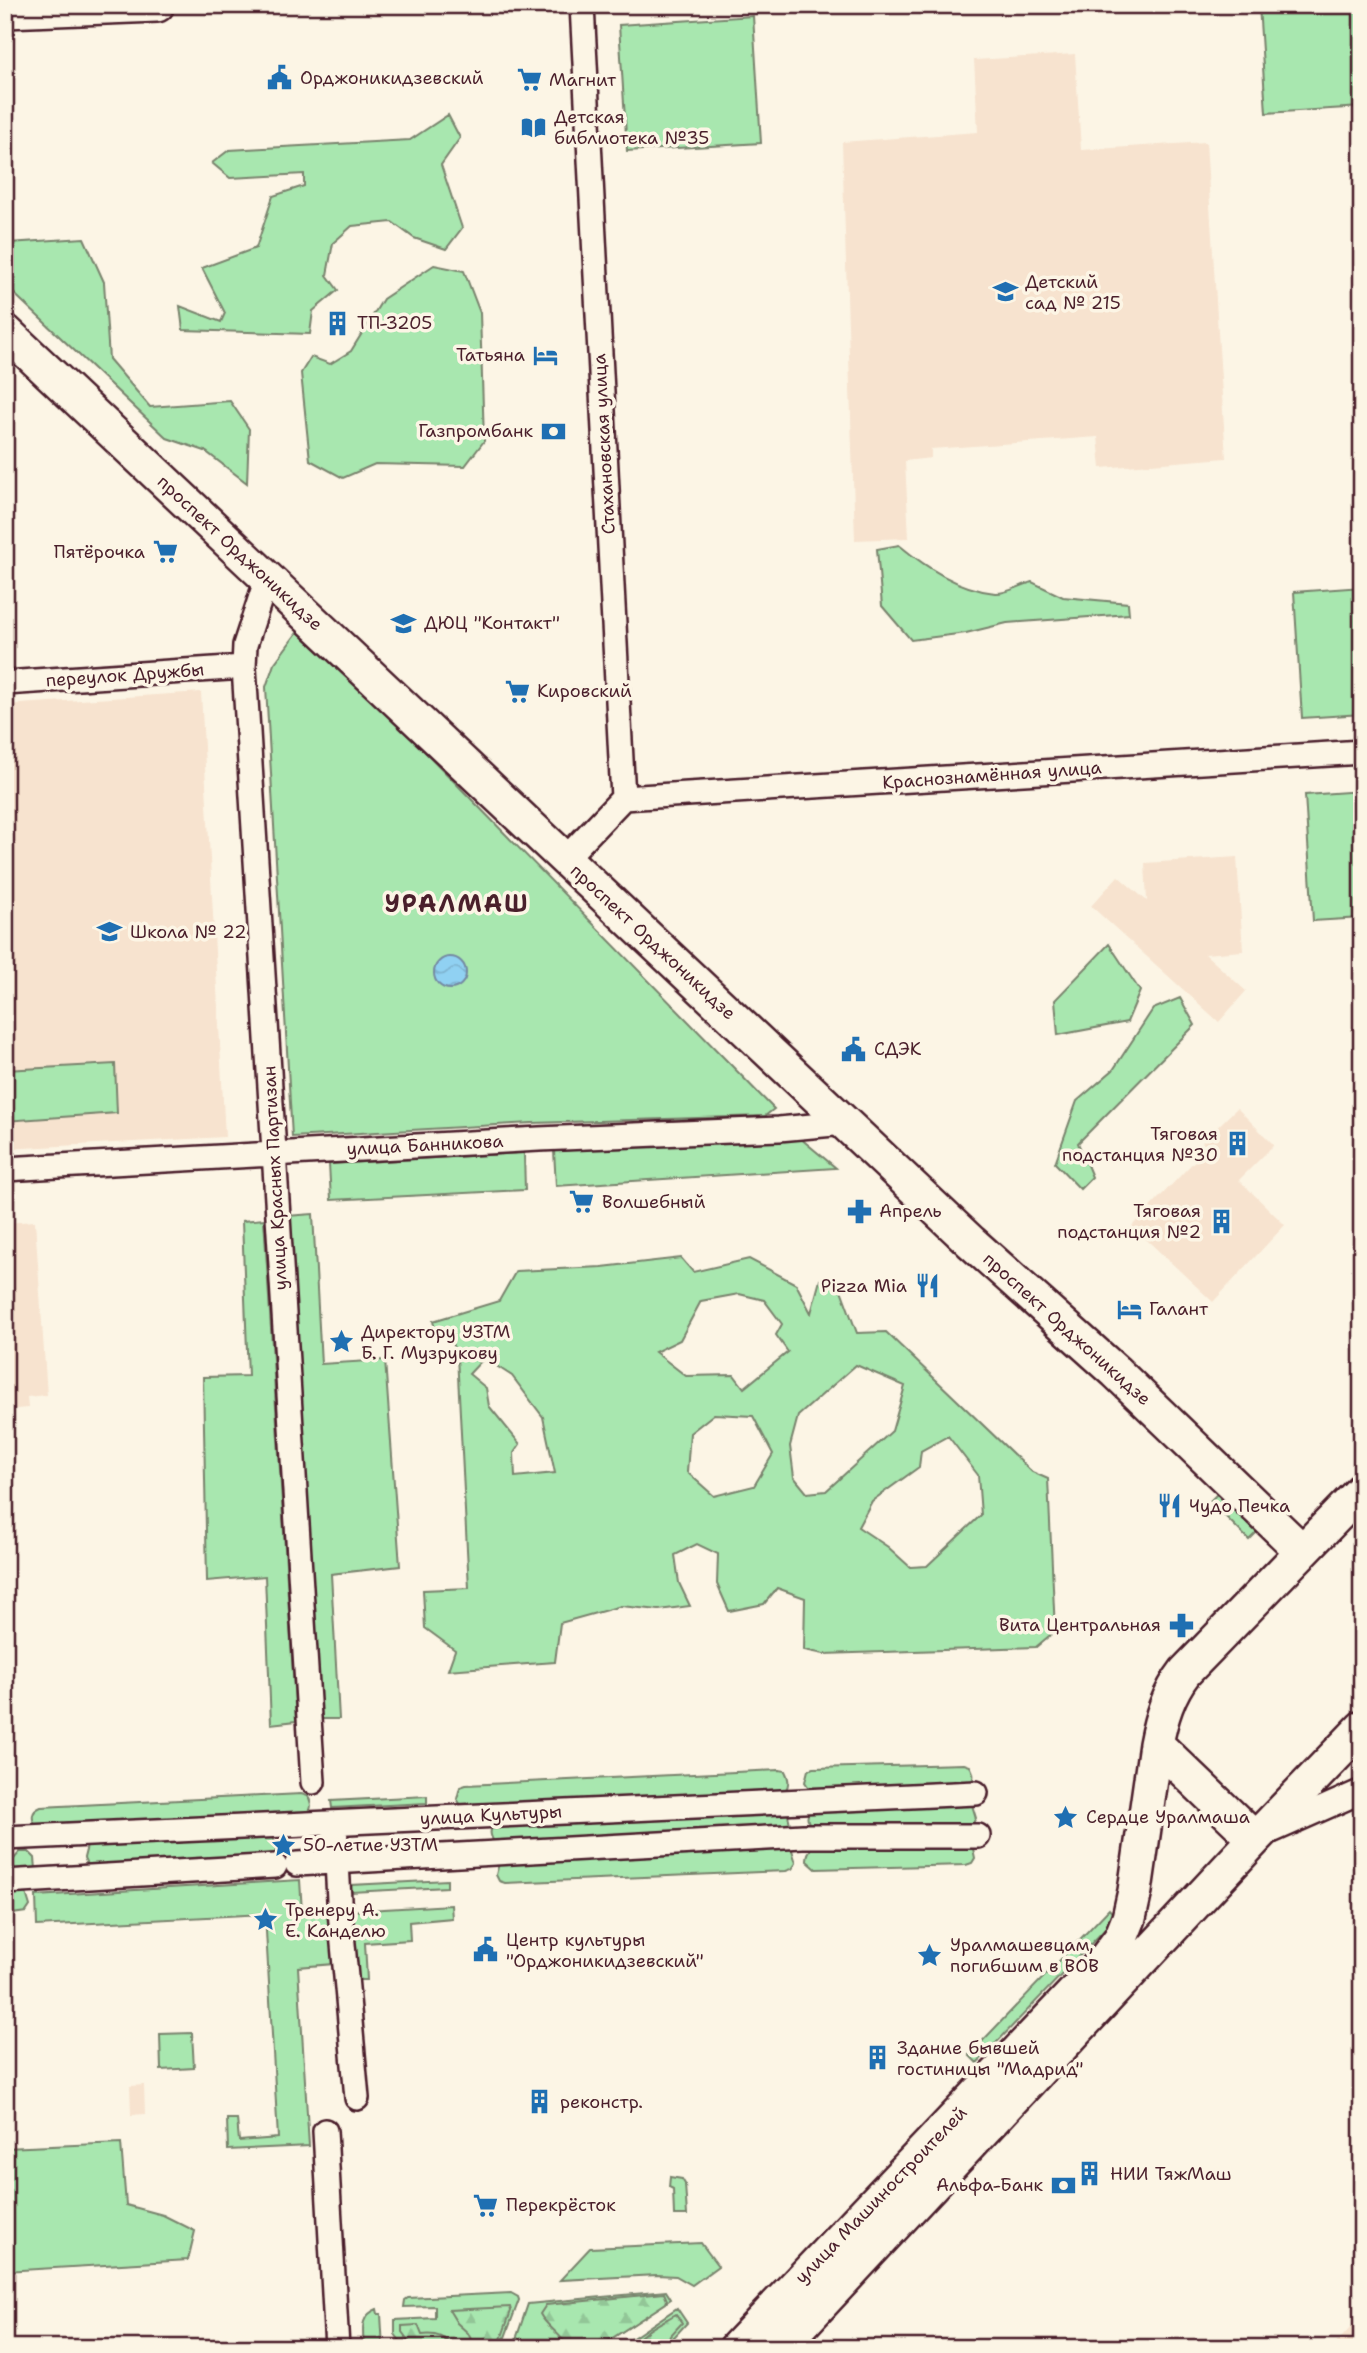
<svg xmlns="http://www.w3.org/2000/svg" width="1367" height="2353" font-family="'Shantell Sans',sans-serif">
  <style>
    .built { fill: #f7e3cf }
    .green { fill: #a8e7af; stroke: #79836d; stroke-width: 2; fill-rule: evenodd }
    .forest { fill: url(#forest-firs); stroke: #79836d; stroke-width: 2 }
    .water { fill: url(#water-waves); stroke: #748aa2; stroke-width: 2 }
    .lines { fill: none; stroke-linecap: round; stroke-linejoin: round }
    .street-casing { stroke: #4a1f2b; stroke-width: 28 }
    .secondary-casing { stroke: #4a1f2b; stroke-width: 38 }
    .street { stroke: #fcf5e5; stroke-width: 23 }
    .secondary { stroke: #fcf5e5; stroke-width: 33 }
    .labels { text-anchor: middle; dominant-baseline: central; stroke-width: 7; stroke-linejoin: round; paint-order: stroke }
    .poi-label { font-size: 18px; fill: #4a1f2b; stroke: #fcf5e5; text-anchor: start }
    .street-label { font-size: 18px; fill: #4a1f2b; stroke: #fcf5e5 }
    .district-label { font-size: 24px; font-weight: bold; letter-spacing: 2px; fill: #4a1f2b; stroke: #fcf5e5 }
  </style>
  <defs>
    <pattern id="forest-firs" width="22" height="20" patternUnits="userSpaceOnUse" patternTransform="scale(1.75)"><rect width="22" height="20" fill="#a8e7af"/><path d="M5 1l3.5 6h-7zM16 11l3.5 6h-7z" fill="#92c697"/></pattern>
    <pattern id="water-waves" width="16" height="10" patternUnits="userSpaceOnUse" patternTransform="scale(1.75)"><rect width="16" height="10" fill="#90d1f2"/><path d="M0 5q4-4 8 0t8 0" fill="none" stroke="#7eb3d0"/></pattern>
  </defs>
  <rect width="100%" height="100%" fill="#fcf5e5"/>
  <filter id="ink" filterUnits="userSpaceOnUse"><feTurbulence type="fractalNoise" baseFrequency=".0143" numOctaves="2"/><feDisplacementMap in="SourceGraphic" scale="14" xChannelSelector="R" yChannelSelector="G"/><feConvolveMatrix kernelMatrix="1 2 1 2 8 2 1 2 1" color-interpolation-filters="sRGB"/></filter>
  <g filter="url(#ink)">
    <!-- built -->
    <path class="built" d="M1075,54l6,96 125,-8 20,316 -125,10 -3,-31 -167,12v9l-26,3 4,77 -54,2 -13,-398 136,-10 -4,-72z
      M201,692l24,445 -220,12v-444z
      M1237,857l6,94 -38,3 41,37 -27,31 -128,-116 27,-30 29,25 -2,-38z
      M1237,1108l37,37 -35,35 46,45 -72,77 -81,-76 75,-78 -5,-6z
      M35,1221l12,174 -20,2 1,11 -23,2v-187z
      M144,2085l1,29 -14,1 -1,-29z
      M1362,2315v33h-30z"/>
    <!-- green -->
    <path class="green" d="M1259,5h103v102l-96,6z
      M753,16l8,127 -134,8 -8,-126z
      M448,115l12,23 -19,27 21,63 -16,21 -32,-11 -22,-16 -40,4 -19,17 -6,32 11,15 -25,21 -3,23 -127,-4 -3,-24 41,16 4,-9 -23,-45 54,-20 17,-52 31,-10v-12l-74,4 -18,-15 17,-13 181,-10z
      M84,238l20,44 5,77 41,48 80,-6 19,28 -2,54 -42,-32 -38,-13 -162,-153v-19l4,-23z
      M434,265l30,6 16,42 4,128 -19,25 -90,-2 -32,14 -33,-18 -9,-87 10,-16 19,7 21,-13 32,-52z
      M899,545c28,23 59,44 96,48 11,1 26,-8 37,-11l31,15 65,6 1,11 -122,9 -41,10 -55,7 -29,-34 -5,-57z
      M1362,587v127l-60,4 -8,-126z
      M302,626l472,483 -9,7 -233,7 -240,14 -26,-450 8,-23z
      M1362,791v127l-49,3 -8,-126z
      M1109,944l31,47 -13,31 -69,13 -3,-35z
      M1180,998l15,27 -117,118 14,34 -12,12 -25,-26 22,-62 36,-31 40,-61z
      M115,1064l2,49 -112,8v-51z
      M800,1138l36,30 -280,18 -2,-35z
      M524,1153l1,37 -194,10 -2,-36z
      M313,1214l8,150 64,-4 15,206 -69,8 8,145h-21l-31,-503z
      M264,1219l32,502 -25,3 -6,-148 -58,5 -4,-204 45,-1 -6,-155z
      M681,1258l12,14 56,-13 47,25 15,29 9,-33 20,7 17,46 29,-1 146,140 16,7 7,152 -19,16 -212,7 -20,-4 1,-52 -28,-10 -13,16 -35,7 -12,-27 1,-30 -21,-10 -22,11 4,28 11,23 -31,4 -38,-4 -61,17 -5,39 -107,8 7,-20 -30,-22 -2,-38 46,-2 -12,-232 -8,-20 -13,-2 -3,-13 66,-20 17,-30 86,-4zM739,1294l25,6 18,24 -6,11 12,17 -44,36 -10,-13 -48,1 -31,-24 25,-12 21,-39zM484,1358l28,18 31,41 12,56 -40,4 -1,-24 6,-9 -31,-38 -3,-18 -17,-14zM856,1365l49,21 -13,45 -66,60 -19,2 -13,-16 -4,-31 8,-30zM714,1414l39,2 20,38 -19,32 -40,10 -27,-24 3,-39zM948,1436l30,39 3,40 -54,51 -17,1 -22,-20 -30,-20 14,-26 47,-34 2,-16z
      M1220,1491l39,39 -10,10 -39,-39z
      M964,1764l6,2c4,7 5,12 0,19l-156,5 -5,-2 -4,-6 3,-12 6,-2z
      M779,1770l6,1c4,8 5,13 0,20l-319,16 -5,-2 -4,-6 3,-12 6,-2z
      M301,1794l7,2c4,8 4,12 -1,20l-271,11c-5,-9 -5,-16 5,-20z
      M427,1796v7l-95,5 -1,-7z
      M966,1803l6,2 4,13 -4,6 -6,2 -155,1c-4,-7 -5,-11 -1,-17z
      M787,1810l3,14 -3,6 -293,12c-4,-7 -5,-11 0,-18z
      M267,1836l6,2c4,7 5,12 0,19l-180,10 -6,-3 -3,-6 3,-12 6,-2z
      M972,1844l3,14 -3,5 -6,2 -150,4 -9,-8c0,-8 2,-11 9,-15z
      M786,1848l6,2 4,13 -4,6 -6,2 -281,12 -6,-2 -3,-6 3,-12z
      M20,1852h9l6,6 1,11 -21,4 -3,-12z
      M300,1880l2,32h28l4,52 -36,3 11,179 -81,4 -1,-31h10l2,22 39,-3 -13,-224 -228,12 -1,-30z
      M447,1880v7l-96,5v-7z
      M19,1891l7,2 4,13 -4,6 -21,3v-23z
      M451,1905l1,13 -43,4 1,18 -45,3 2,37h-12l-4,-69z
      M1109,1909l4,5 -4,11 -132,138 -8,-8z
      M192,2033l2,35 -33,2 -1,-36z
      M121,2143l5,62 37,10 32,16 -7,29 -183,11v-123z
      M670,2177l12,2 3,5 2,31h-13l-1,-26 -4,-2z
      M701,2243l17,23 -26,19 -16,-9 -19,-1 -97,5 30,-32z
      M666,2291l5,8 -74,49h-84l15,-44z
      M511,2293l7,4 1,3 -18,48h-96l-10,-14v-14l40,-2v-12l-31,1 1,-7 3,-2z
      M677,2308l10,15 -23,25h-46z
      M377,2309l1,5h3l2,34h-19c-1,-18 -5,-32 13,-39z"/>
    <!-- forest -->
    <path class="forest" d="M664,2293l3,7 -1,3 -69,45h-28c-8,-14 -23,-22 -29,-34l6,-9z
      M510,2307l1,4 -13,37h-23l-7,-15 -11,-10 -8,-13z
      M676,2314l6,9 -23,25h-27c6,-15 31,-26 44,-34z
      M418,2325l4,10c15,-2 22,2 33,13h-41l-12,-16v-6z"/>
    <!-- water -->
    <path class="water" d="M434 973a16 16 0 1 1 32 0a16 16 0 1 1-32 0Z"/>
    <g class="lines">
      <defs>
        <path id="street" d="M267,578l-22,67 -1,22 69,1115
          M5,683l239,-16
          M623,798l739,-46
          M565,859l58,-61 -41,-793
          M5,1169l534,-30 240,-10 66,-6
          M335,1823l4,77 18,198
          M1267,1833l95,-42
          M5,1838l971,-45
          M297,1864l506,-28h175
          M5,1882l270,-16
          M325,2131l12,217"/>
        <path id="secondary" d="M5,11l152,-6
          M5,331l966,911 145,130 186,179
          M1156,1744l99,95
          M736,2348l367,-386 18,-24 8,-20 6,-27 21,-147c5,-26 12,-50 29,-72l177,-182
          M780,2348l475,-509 107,-111"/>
      </defs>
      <!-- street casing -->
      <use href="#street" class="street-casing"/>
      <!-- secondary casing -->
      <use href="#secondary" class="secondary-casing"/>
      <!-- street -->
      <use href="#street" class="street"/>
      <!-- secondary -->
      <use href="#secondary" class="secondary"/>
    </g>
  </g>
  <!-- icons -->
  <defs>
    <symbol id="civic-bare" viewBox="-9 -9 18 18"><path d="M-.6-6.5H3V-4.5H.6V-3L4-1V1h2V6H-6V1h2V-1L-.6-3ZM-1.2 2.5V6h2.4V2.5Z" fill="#1f6fb2" stroke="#fcf5e5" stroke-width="2.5" paint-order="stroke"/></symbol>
    <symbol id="supermarket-bare" viewBox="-9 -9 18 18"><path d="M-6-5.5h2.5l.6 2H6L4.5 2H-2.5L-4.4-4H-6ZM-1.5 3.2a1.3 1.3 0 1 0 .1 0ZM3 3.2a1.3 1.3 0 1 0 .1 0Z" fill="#1f6fb2" stroke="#fcf5e5" stroke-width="2.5" paint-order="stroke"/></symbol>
    <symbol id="library-bare" viewBox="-9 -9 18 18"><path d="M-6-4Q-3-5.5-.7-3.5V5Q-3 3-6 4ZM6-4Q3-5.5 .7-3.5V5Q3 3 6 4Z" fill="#1f6fb2" stroke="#fcf5e5" stroke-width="2.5" paint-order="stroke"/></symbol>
    <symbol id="school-bare" viewBox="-9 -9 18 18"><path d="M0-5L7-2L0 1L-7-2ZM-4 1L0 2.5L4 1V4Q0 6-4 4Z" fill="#1f6fb2" stroke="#fcf5e5" stroke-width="2.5" paint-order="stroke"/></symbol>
    <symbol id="building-bare" viewBox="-9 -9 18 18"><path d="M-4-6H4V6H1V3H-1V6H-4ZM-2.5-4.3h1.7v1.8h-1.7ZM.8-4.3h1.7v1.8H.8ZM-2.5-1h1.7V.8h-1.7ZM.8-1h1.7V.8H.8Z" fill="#1f6fb2" stroke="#fcf5e5" stroke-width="2.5" paint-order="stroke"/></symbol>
    <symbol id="hotel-bare" viewBox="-9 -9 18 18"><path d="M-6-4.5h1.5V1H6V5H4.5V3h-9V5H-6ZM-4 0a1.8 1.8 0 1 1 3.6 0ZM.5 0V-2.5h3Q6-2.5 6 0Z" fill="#1f6fb2" stroke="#fcf5e5" stroke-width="2.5" paint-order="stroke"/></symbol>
    <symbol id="bank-bare" viewBox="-9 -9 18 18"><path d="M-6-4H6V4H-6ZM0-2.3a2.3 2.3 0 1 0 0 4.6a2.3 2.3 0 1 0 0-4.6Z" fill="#1f6fb2" stroke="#fcf5e5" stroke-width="2.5" paint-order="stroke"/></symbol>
    <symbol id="pharmacy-bare" viewBox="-9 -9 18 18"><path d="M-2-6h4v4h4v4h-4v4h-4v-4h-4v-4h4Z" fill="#1f6fb2" stroke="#fcf5e5" stroke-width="2.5" paint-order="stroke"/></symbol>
    <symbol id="restaurant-bare" viewBox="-9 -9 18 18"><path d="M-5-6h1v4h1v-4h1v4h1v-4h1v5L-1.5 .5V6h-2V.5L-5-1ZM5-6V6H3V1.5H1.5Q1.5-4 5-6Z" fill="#1f6fb2" stroke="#fcf5e5" stroke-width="2.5" paint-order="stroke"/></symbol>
    <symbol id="sight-bare" viewBox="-9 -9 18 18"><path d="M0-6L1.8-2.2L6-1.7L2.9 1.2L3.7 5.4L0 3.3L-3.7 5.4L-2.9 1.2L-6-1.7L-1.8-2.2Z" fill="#1f6fb2" stroke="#fcf5e5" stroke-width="2.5" paint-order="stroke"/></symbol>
  </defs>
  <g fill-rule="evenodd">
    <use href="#civic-bare" x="262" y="60" width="35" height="35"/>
    <use href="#supermarket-bare" x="512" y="62" width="35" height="35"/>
    <use href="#library-bare" x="516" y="110" width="35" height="35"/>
    <use href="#school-bare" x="988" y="274" width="35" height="35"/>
    <use href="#building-bare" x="320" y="306" width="35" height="35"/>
    <use href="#hotel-bare" x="528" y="338" width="35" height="35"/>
    <use href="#bank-bare" x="536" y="414" width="35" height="35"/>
    <use href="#supermarket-bare" x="148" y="534" width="35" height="35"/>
    <use href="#school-bare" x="386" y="606" width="35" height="35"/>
    <use href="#supermarket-bare" x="500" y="674" width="35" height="35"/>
    <use href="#school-bare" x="92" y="914" width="35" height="35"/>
    <use href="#civic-bare" x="836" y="1032" width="35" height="35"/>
    <use href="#building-bare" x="1220" y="1126" width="35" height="35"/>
    <use href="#supermarket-bare" x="564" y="1184" width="35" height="35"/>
    <use href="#pharmacy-bare" x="842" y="1194" width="35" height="35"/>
    <use href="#building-bare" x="1204" y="1204" width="35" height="35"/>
    <use href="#restaurant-bare" x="910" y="1268" width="35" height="35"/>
    <use href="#hotel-bare" x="1112" y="1292" width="35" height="35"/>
    <use href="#sight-bare" x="324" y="1324" width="35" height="35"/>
    <use href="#restaurant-bare" x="1152" y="1488" width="35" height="35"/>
    <use href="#pharmacy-bare" x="1164" y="1608" width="35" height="35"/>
    <use href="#sight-bare" x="1048" y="1800" width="35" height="35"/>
    <use href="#sight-bare" x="266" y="1828" width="35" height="35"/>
    <use href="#sight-bare" x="248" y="1902" width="35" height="35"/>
    <use href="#civic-bare" x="468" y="1932" width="35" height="35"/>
    <use href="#sight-bare" x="912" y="1938" width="35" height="35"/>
    <use href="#building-bare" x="860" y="2040" width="35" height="35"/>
    <use href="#building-bare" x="522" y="2084" width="35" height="35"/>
    <use href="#building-bare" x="1072" y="2156" width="35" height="35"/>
    <use href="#bank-bare" x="1046" y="2168" width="35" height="35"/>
    <use href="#supermarket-bare" x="468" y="2188" width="35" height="35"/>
  </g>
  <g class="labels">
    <!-- poi labels -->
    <g class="poi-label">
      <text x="300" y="78">Орджоникидзевский</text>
      <text x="549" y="80">Магнит</text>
      <text x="554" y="117">Детская<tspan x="554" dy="21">библиотека №35</tspan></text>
      <text x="1025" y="282">Детский<tspan x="1025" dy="21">сад № 215</tspan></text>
      <text x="357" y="323">ТП-3205</text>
      <text x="525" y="355" text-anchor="end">Татьяна</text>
      <text x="533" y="431" text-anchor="end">Газпромбанк</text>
      <text x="145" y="552" text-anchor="end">Пятёрочка</text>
      <text x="424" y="623">ДЮЦ "Контакт"</text>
      <text x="537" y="691">Кировский</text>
      <text x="130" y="932">Школа № 22</text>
      <text x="874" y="1049">СДЭК</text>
      <text x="1218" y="1134" text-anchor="end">Тяговая<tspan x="1218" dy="21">подстанция №30</tspan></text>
      <text x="602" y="1202">Волшебный</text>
      <text x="879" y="1211">Апрель</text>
      <text x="1201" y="1211" text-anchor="end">Тяговая<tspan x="1201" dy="21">подстанция №2</tspan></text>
      <text x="907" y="1286" text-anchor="end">Pizza Mia</text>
      <text x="1149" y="1309">Галант</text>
      <text x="361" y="1332">Директору УЗТМ<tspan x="361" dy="21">Б. Г. Музрукову</tspan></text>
      <text x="1189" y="1506">Чудо Печка</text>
      <text x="1161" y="1625" text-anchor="end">Вита Центральная</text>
      <text x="1086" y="1817">Сердце Уралмаша</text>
      <text x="303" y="1845">50-летие УЗТМ</text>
      <text x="285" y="1910">Тренеру А.<tspan x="285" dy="21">Е. Канделю</tspan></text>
      <text x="506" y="1940">Центр культуры<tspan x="506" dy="21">"Орджоникидзевский"</tspan></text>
      <text x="950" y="1945">Уралмашевцам,<tspan x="950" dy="21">погибшим в ВОВ</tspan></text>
      <text x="897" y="2048">Здание бывшей<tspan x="897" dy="21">гостиницы "Мадрид"</tspan></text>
      <text x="560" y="2102">реконстр.</text>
      <text x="1110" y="2174">НИИ ТяжМаш</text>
      <text x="1043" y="2185" text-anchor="end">Альфа-Банк</text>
      <text x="506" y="2205">Перекрёсток</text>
    </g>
    <!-- street labels -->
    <g class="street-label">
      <text transform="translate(604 444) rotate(-93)">Стахановская улица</text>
      <text transform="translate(240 553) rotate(43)">проспект Орджоникидзе</text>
      <text transform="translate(125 675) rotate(-4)">переулок Дружбы</text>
      <text transform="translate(992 775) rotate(-4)">Краснознамённая улица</text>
      <text transform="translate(653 942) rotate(43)">проспект Орджоникидзе</text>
      <text transform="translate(425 1145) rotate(-3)">улица Банникова</text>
      <text transform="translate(275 1178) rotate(-93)">улица Красных Партизан</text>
      <text transform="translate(1067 1329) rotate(42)">проспект Орджоникидзе</text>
      <text transform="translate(491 1815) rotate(-3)">улица Культуры</text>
      <text transform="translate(881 2195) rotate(-46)">улица Машиностроителей</text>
    </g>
    <!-- district labels -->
    <g class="district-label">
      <text x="457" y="904">УРАЛМАШ</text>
    </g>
  </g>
  <!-- margin -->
  <rect width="1367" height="2353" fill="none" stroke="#fcf5e5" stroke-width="28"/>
  <rect x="14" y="14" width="1339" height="2325" fill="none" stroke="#4a1f2b" stroke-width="2.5" filter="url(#ink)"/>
</svg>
